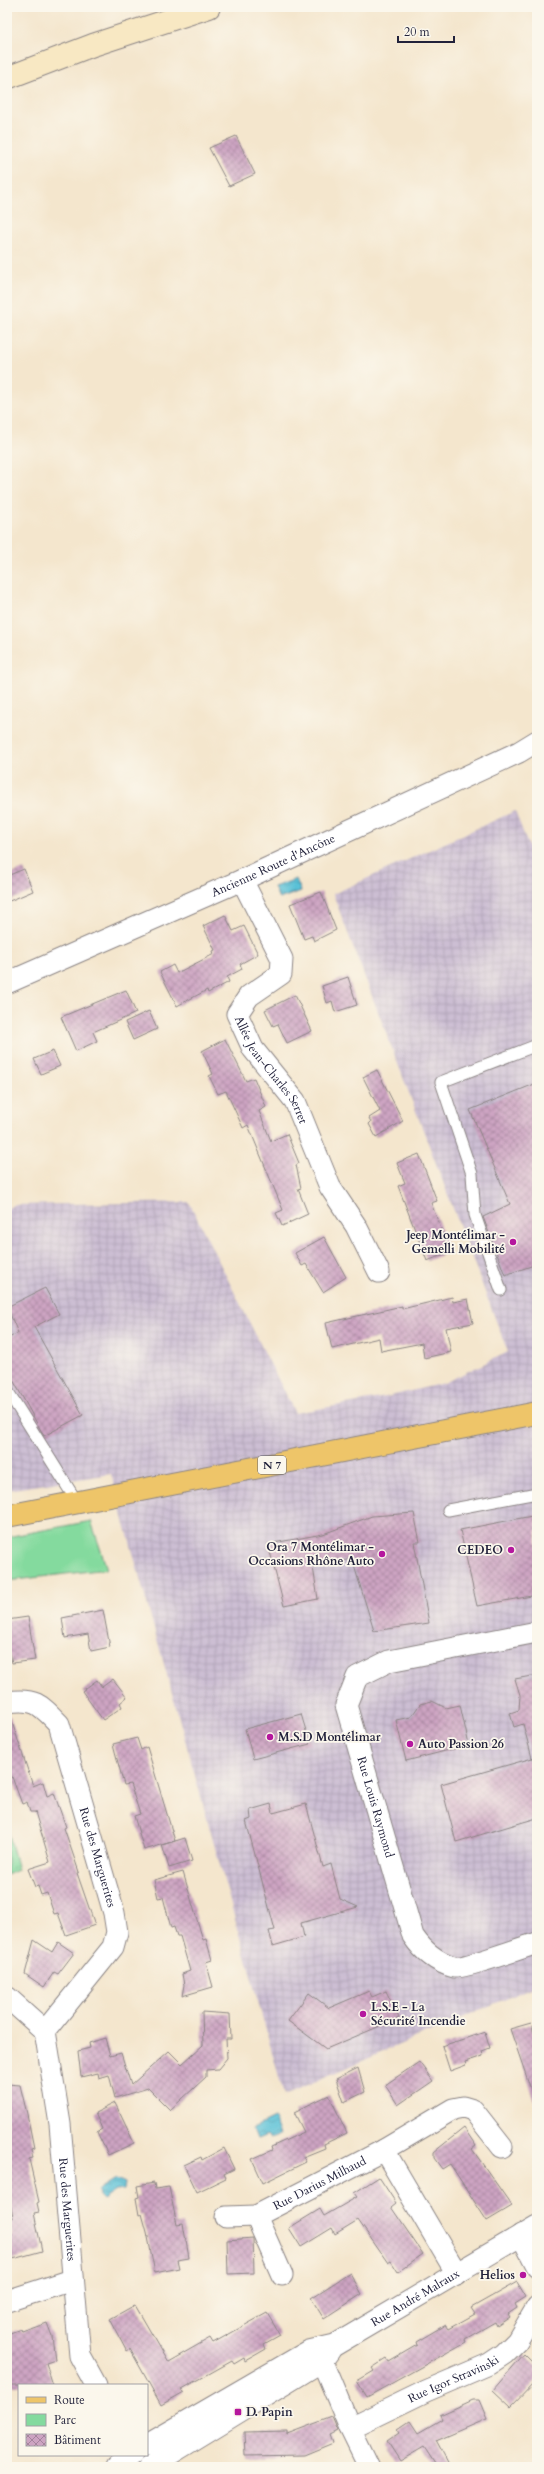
<svg xmlns="http://www.w3.org/2000/svg" width="544" height="2474" font-family="Cardo,serif">
  <style>
    .industrial { fill: url(#industrial-grid) }
    .green { fill: #84da9e; stroke: #537e6c }
    .park { fill: url(#park-crowns); stroke: #537e6c }
    .water { fill: url(#water-waves); stroke: #3e7289 }
    .building { fill: url(#building-cross-hatch) }
    .lines { fill: none; stroke-linecap: round; stroke-linejoin: round }
    .lane-casing { stroke: #8b8484; stroke-width: 13 }
    .street-casing { stroke: #8b8484; stroke-width: 23 }
    .secondary-casing { stroke: #8b8484; stroke-width: 24 }
    .primary-casing { stroke: #8b8484; stroke-width: 24 }
    .lane { stroke: #fff; stroke-width: 11 }
    .street { stroke: #fff; stroke-width: 21 }
    .secondary { stroke: #f8e8c3; stroke-width: 22 }
    .primary { stroke: #eec569; stroke-width: 22 }
    .poi-dot { fill: #b5179e; stroke: #fbf7ec; stroke-width: 1.5 }
    .labels { text-anchor: middle; dominant-baseline: central; stroke-width: 3.5; stroke-linejoin: round; paint-order: stroke }
    .shield { fill: #fbf7ec; stroke: #636270; stroke-width: 1 }
    .shield-label { font-size: 11px; font-weight: bold; fill: #22223b }
    .street-label { font-size: 12px; fill: #22223b; stroke: #fbf7ec }
    .poi-label { font-size: 12px; font-weight: bold; fill: #22223b; stroke: #fbf7ec; text-anchor: end }
  </style>
  <defs>
    <pattern id="industrial-grid" width="8" height="8" patternUnits="userSpaceOnUse"><rect width="8" height="8" fill="#ccbed3"/><path d="M0 4h8M4 0v8" fill="none" stroke="#afa3b6"/></pattern>
    <pattern id="park-crowns" width="20" height="18" patternUnits="userSpaceOnUse"><rect width="20" height="18" fill="#84da9e"/><path d="M2 6a3 3 0 1 1 6 0M12 15a3 3 0 1 1 6 0" fill="none" stroke="#72bb89"/></pattern>
    <pattern id="water-waves" width="16" height="10" patternUnits="userSpaceOnUse"><rect width="16" height="10" fill="#5ac1d7"/><path d="M0 5q4-4 8 0t8 0" fill="none" stroke="#4a9cb0"/></pattern>
    <pattern id="building-cross-hatch" width="8" height="8" patternUnits="userSpaceOnUse"><rect width="8" height="8" fill="#cda4c2"/><path d="M0 0l8 8M0 8l8-8" fill="none" stroke="#a6859f"/></pattern>
  </defs>
  <rect width="100%" height="100%" fill="#fbf7ec"/>
  <filter id="ink" filterUnits="userSpaceOnUse"><feTurbulence type="fractalNoise" baseFrequency=".025" numOctaves="2"/><feDisplacementMap in="SourceGraphic" scale="8" xChannelSelector="R" yChannelSelector="G"/><feConvolveMatrix kernelMatrix="1 2 1 2 8 2 1 2 1" color-interpolation-filters="sRGB"/></filter>
  <filter id="wash" filterUnits="userSpaceOnUse"><feTurbulence type="fractalNoise" baseFrequency=".012" numOctaves="4" result="noise"/><feDisplacementMap in="SourceGraphic" scale="16" xChannelSelector="R" yChannelSelector="G"/><feGaussianBlur stdDeviation="0.9" result="paint"/><feColorMatrix in="noise" values="0 0 0 0 0 0 0 0 0 0 0 0 0 0 0 0 0 1.4 0 .05"/><feComposite in="paint" operator="in"/></filter>
  <g filter="url(#wash)">
    <rect width="100%" height="100%" fill="#f4e6cd"/>
    <!-- industrial -->
    <path class="industrial" d="M515,811l22,57v1117l-253,110 -173,-621 -104,16v-281l6,-4 176,-3 106,211 91,-16 58,-14 64,-31 -175,-458z"/>
    <!-- green -->
    <path class="green" d="M91,1521l16,48 -100,12v-44z"/>
    <!-- park -->
    <path class="park" d="M7,1826l11,44 -11,5z"/>
    <!-- water -->
    <path class="water" d="M296,879l5,12 -22,8 -5,-12z
      M274,2119l6,16 -10,4 -3,-4 -10,4 -4,-10z
      M116,2179l9,4 -1,7 -8,1 -13,9 -4,-4 -1,-6z"/>
    <g id="blocks">
      <!-- building -->
      <path class="building" d="M236,136l19,38 -26,12 -20,-38z
        M24,869l9,22 -26,11v-26z
        M321,892l15,38 -22,11 -2,-5 -8,3 -14,-35z
        M225,915l8,16 11,-5 14,28 -18,10 2,5 -15,8 2,5 -21,11 -1,-3 -30,16 -17,-34 13,-7 4,8 37,-19 -1,-3 2,-1 -12,-24z
        M348,977l9,28 -22,7 -3,-11 -5,2 -5,-17z
        M126,990l10,23 -43,19 4,9 -21,10 -15,-34z
        M295,995l17,36 -25,12 -9,-19 -5,2 -8,-16z
        M149,1011l8,18 -24,11 -8,-18z
        M225,1039l21,42 8,-3 12,29 -7,4 12,30 16,-7 12,29 -3,2 5,23 -3,1 10,25 -26,12 -6,-13 7,-3 -35,-85 -5,3 -17,-37 -8,3 -9,-18 4,-2 -11,-23z
        M53,1051l7,15 -19,8 -7,-15z
        M377,1070l26,51 -27,16 -7,-13 2,-2 -2,-4 11,-7 -17,-34z
        M537,1083v181l-32,11 -22,-58 27,-13 -40,-94z
        M419,1154l18,47 -6,2 19,49 -23,9 -29,-75 7,-3 -8,-20z
        M324,1237l22,40 -23,15 -17,-28 -4,2 -7,-13z
        M45,1288l14,26 -25,13 49,88 -39,21 -37,-67v-30l11,-6 -11,-26z
        M452,1297l1,5 15,-3 5,24 -27,5 5,24 -27,6 -2,-15 -41,8 -2,-13 -47,11 -6,-26 76,-17v3z
        M414,1513l6,29h-6l15,81 -55,8 -22,-72 -39,8 5,32 -34,7 -16,-62 55,-10 49,-18z
        M537,1515v80l-60,11 -17,-76z
        M103,1610l7,37 -19,4 -3,-17 -23,4 -3,-20z
        M28,1617l7,43 -23,3 -2,-9h-3v-34z
        M537,1675v143l-81,24 -15,-58 95,-27 -4,1 -9,-34 -9,3 -4,-14 9,-3 1,-15 -5,-16z
        M113,1679l14,18 -7,6 2,4 -19,13 -21,-29 15,-11 5,7z
        M432,1701l14,7 14,-3 9,40 -63,16 -10,-41 15,-3 9,-13z
        M301,1714l9,30 -57,15 -8,-30z
        M10,1716l23,70 10,-4 4,14 7,-3 12,34 -2,1 15,44 -2,1 18,52 -29,10 -8,-22 -4,1 -7,-21 -6,2 -3,-9 -3,1 -7,-18 22,-7 -15,-50h-5l-3,-10 -5,2 -10,-27 -5,2v-62z
        M137,1738l4,12 6,-3 28,94 -31,9 -10,-34 6,-2 -10,-30 -6,1 -11,-41z
        M271,1804l2,9 33,-9 17,63 8,-3 9,35 18,8 -57,16 3,14 -31,9 -4,-15 6,-1 -29,-109 5,-2 -1,-9z
        M185,1838l7,23 -23,7 -7,-23z
        M183,1872l20,68 3,-1 6,21 -6,2 7,25 -31,9 2,-11 -2,-11 8,-3 -10,-35h-3l-3,-9 -3,1 -8,-31 -5,1 -4,-18z
        M34,1940l18,12 6,-10 16,11 -16,21 -4,-2 -10,15 -19,-13z
        M369,1991l3,6 14,-6 13,27 -73,31 -38,-28 21,-28 20,15z
        M202,2012l28,2 1,25h-5l1,19 -9,11 -12,1v7l-36,33 -22,-22 -33,10 -6,-23 -10,3 -1,-5 -17,4 -3,-26 12,-3 -1,-5 16,-5 5,18 11,-3 10,32 38,-34 13,13 21,-19z
        M531,2023l6,19v59h-2l-25,-72z
        M485,2032l5,16 -8,3 1,5 -18,6 1,3 -16,6 -8,-25z
        M419,2062l14,19 -35,24 -13,-20z
        M358,2068l7,24 -21,10 -8,-23z
        M7,2084l13,1 7,29 7,34 -3,1 2,9 -4,1 10,43 -2,1 2,9 -5,1 8,38 -29,8 -5,-22 4,-1 -3,-17 4,-1 -6,-31v-7l3,-1 -3,-20z
        M329,2095l18,38 -23,11 1,4 -22,9 3,5 -43,21 -11,-24 20,-9 -1,-3 33,-15 -10,-20z
        M115,2103l19,40 -26,12 -11,-23 5,-3 -7,-16z
        M464,2128l12,18 -4,3 40,57 -25,15 -37,-57 -8,5 -8,-11v-6z
        M224,2148l10,21 -10,5 2,4 -29,14 -13,-27 17,-8 1,3z
        M379,2177l17,26 -5,4 32,47 -25,18 -7,-11 -3,2 -30,-43 -23,14 -3,-6 -31,19 -12,-19 31,-19 4,7 33,-19 -3,-4z
        M154,2183l1,6 14,-2 8,38 6,-1 6,34 -12,2 2,8 -24,5 -8,-41 -5,-18 -3,1 -3,-17 3,-1 -2,-11z
        M253,2238l1,35 -26,1 -1,-34z
        M350,2273l12,21 -38,25 -13,-21z
        M517,2282l9,15 -11,7 2,4 -9,6 2,3 -13,9 -2,-4 -30,17 1,3 -99,55 -10,-16 17,-10 -2,-3 14,-9 2,3 29,-17 -1,-3 29,-17 3,4 27,-15 -4,-6z
        M135,2305l33,57 42,-24 3,5 54,-30 13,22 -16,9 2,5 -21,12 -1,-3 -10,6 -2,-3 -50,28 2,3 -23,13 -31,-56 -3,2 -17,-32z
        M47,2323l5,13 3,24 -9,3 7,22h-46v-51l14,-5 1,3z
        M524,2354l13,13v13l-26,27 -18,-17z
        M473,2400h6l8,19 -51,22 14,26h-13l-13,-20 -24,14 -13,-20 13,-9 -2,-3 12,-8 8,12 24,-14 -2,-4z
        M332,2417l6,14 -8,4 3,8 -29,12 -59,1 -1,-24 43,-1v3z"/>
    </g>
  </g>
  <g filter="url(#ink)">
    <use href="#blocks" fill-opacity="0" stroke="#8b8484" stroke-width="1"/>
    <g class="lines">
      <defs>
        <path id="lane" d="M501,1290l-26,-75 -3,-41 -31,-92 96,-37
          M7,1390l70,112
          M448,1510l89,-17"/>
        <g id="street">
          <path id="s1" d="M242,880l40,79 -1,15 -32,22 -12,18 16,35 42,52 35,86 26,39 23,46"/>
          <path id="s2" d="M7,983l235,-103 277,-128 18,-11"/>
          <path id="s3" d="M537,1632l-148,29 -32,16 -11,28 67,231c10,15 23,26 41,31 9,2 70,-20 83,-24"/>
          <path id="s4" d="M7,1702c28,-4 33,2 52,22l55,189 3,19 -4,15 -68,84"/>
          <path id="s5" d="M7,1997l38,34 15,93 20,232 16,29"/>
          <path d="M384,2150l73,124"/>
          <path d="M226,2217l30,-1"/>
          <path d="M521,2235l16,31"/>
          <path id="s6" d="M282,2275l-26,-59 128,-66 69,-41 10,-2 10,3 29,37"/>
          <path d="M7,2301l65,-21"/>
          <path id="s7" d="M322,2361l28,67 76,-37 63,-27 15,-10 13,-13 20,-34"/>
          <path d="M350,2428l19,39"/>
          <path id="s8" d="M147,2445l162,-94 26,-6 202,-119"/>
          <path d="M117,2467l15,-12"/>
          <path d="M149,2467l173,-106 8,-11"/>
        </g>
        <path id="secondary" d="M7,78l86,-33 116,-38"/>
        <path id="primary" d="M7,1516l530,-103"/>
      </defs>
      <!-- lane casing -->
      <use href="#lane" class="lane-casing"/>
      <!-- street casing -->
      <use href="#street" class="street-casing"/>
      <!-- secondary casing -->
      <use href="#secondary" class="secondary-casing"/>
      <!-- primary casing -->
      <use href="#primary" class="primary-casing"/>
      <!-- lane -->
      <use href="#lane" class="lane"/>
      <!-- street -->
      <use href="#street" class="street"/>
      <!-- secondary -->
      <use href="#secondary" class="secondary"/>
      <!-- primary -->
      <use href="#primary" class="primary"/>
    </g>
  </g>
  <!-- markers -->
  <g class="poi-dot">
    <circle cx="513" cy="1242" r="4"/>
    <circle cx="511" cy="1550" r="4"/>
    <circle cx="382" cy="1554" r="4"/>
    <circle cx="270" cy="1737" r="4"/>
    <circle cx="410" cy="1744" r="4"/>
    <circle cx="363" cy="2014" r="4"/>
    <circle cx="523" cy="2275" r="4"/>
    <rect x="234" y="2408" width="8" height="8" rx="2"/>
  </g>
  <g class="labels">
    <!-- shield labels -->
    <rect class="shield" x="258" y="1456" width="28" height="18" rx="3"/>
    <g class="shield-label">
      <text x="272" y="1465">N 7</text>
    </g>
    <!-- street labels -->
    <g class="street-label">
      <text stroke="none"><textPath href="#s2" startOffset="291">Ancienne Route d'Ancône</textPath></text>
      <text stroke="none"><textPath href="#s1" startOffset="230">Allée Jean-Charles Serret</textPath></text>
      <text stroke="none"><textPath href="#s3" startOffset="323">Rue Louis Raymond</textPath></text>
      <text stroke="none"><textPath href="#s4" startOffset="199">Rue des Marguerites</textPath></text>
      <text stroke="none"><textPath href="#s6" startOffset="136">Rue Darius Milhaud</textPath></text>
      <text stroke="none"><textPath href="#s5" startOffset="231">Rue des Marguerites</textPath></text>
      <text stroke="none"><textPath href="#s8" startOffset="307">Rue André Malraux</textPath></text>
      <text stroke="none"><textPath href="#s7" startOffset="187">Rue Igor Stravinski</textPath></text>
    </g>
    <!-- poi labels -->
    <g class="poi-label">
      <text x="505" y="1235">Jeep Montélimar -<tspan x="505" dy="14">Gemelli Mobilité</tspan></text>
      <text x="374" y="1547">Ora 7 Montélimar -<tspan x="374" dy="14">Occasions Rhône Auto</tspan></text>
      <text x="503" y="1550">CEDEO</text>
      <text x="278" y="1737" text-anchor="start">M.S.D Montélimar</text>
      <text x="418" y="1744" text-anchor="start">Auto Passion 26</text>
      <text x="371" y="2007" text-anchor="start">L.S.E - La<tspan x="371" dy="14">Sécurité Incendie</tspan></text>
      <text x="515" y="2275">Helios</text>
      <text x="246" y="2412" text-anchor="start">D. Papin</text>
    </g>
  </g>
  <!-- margin -->
  <rect width="544" height="2474" fill="none" stroke="#fbf7ec" stroke-width="24"/>
  <!-- legend -->
  <rect x="18" y="2384" width="130" height="72" fill="#fbf7ec" stroke="#a4a2a5"/>
  <rect x="26" y="2397" width="20" height="6" fill="#eec569" stroke="#a4a2a5"/>
  <text x="54" y="2404" font-size="12" fill="#22223b">Route</text>
  <rect x="26" y="2414" width="20" height="12" fill="#84da9e" stroke="#a4a2a5"/>
  <text x="54" y="2424" font-size="12" fill="#22223b">Parc</text>
  <rect x="26" y="2434" width="20" height="12" fill="url(#building-cross-hatch)" stroke="#a4a2a5"/>
  <text x="54" y="2444" font-size="12" fill="#22223b">Bâtiment</text>
  <!-- scale -->
  <path d="M398 36v6h56v-6" fill="none" stroke="#22223b" stroke-width="2"/>
  <text x="404" y="36" font-size="12" fill="#22223b" stroke="#fbf7ec" stroke-width="3" paint-order="stroke">20 m</text>
</svg>
